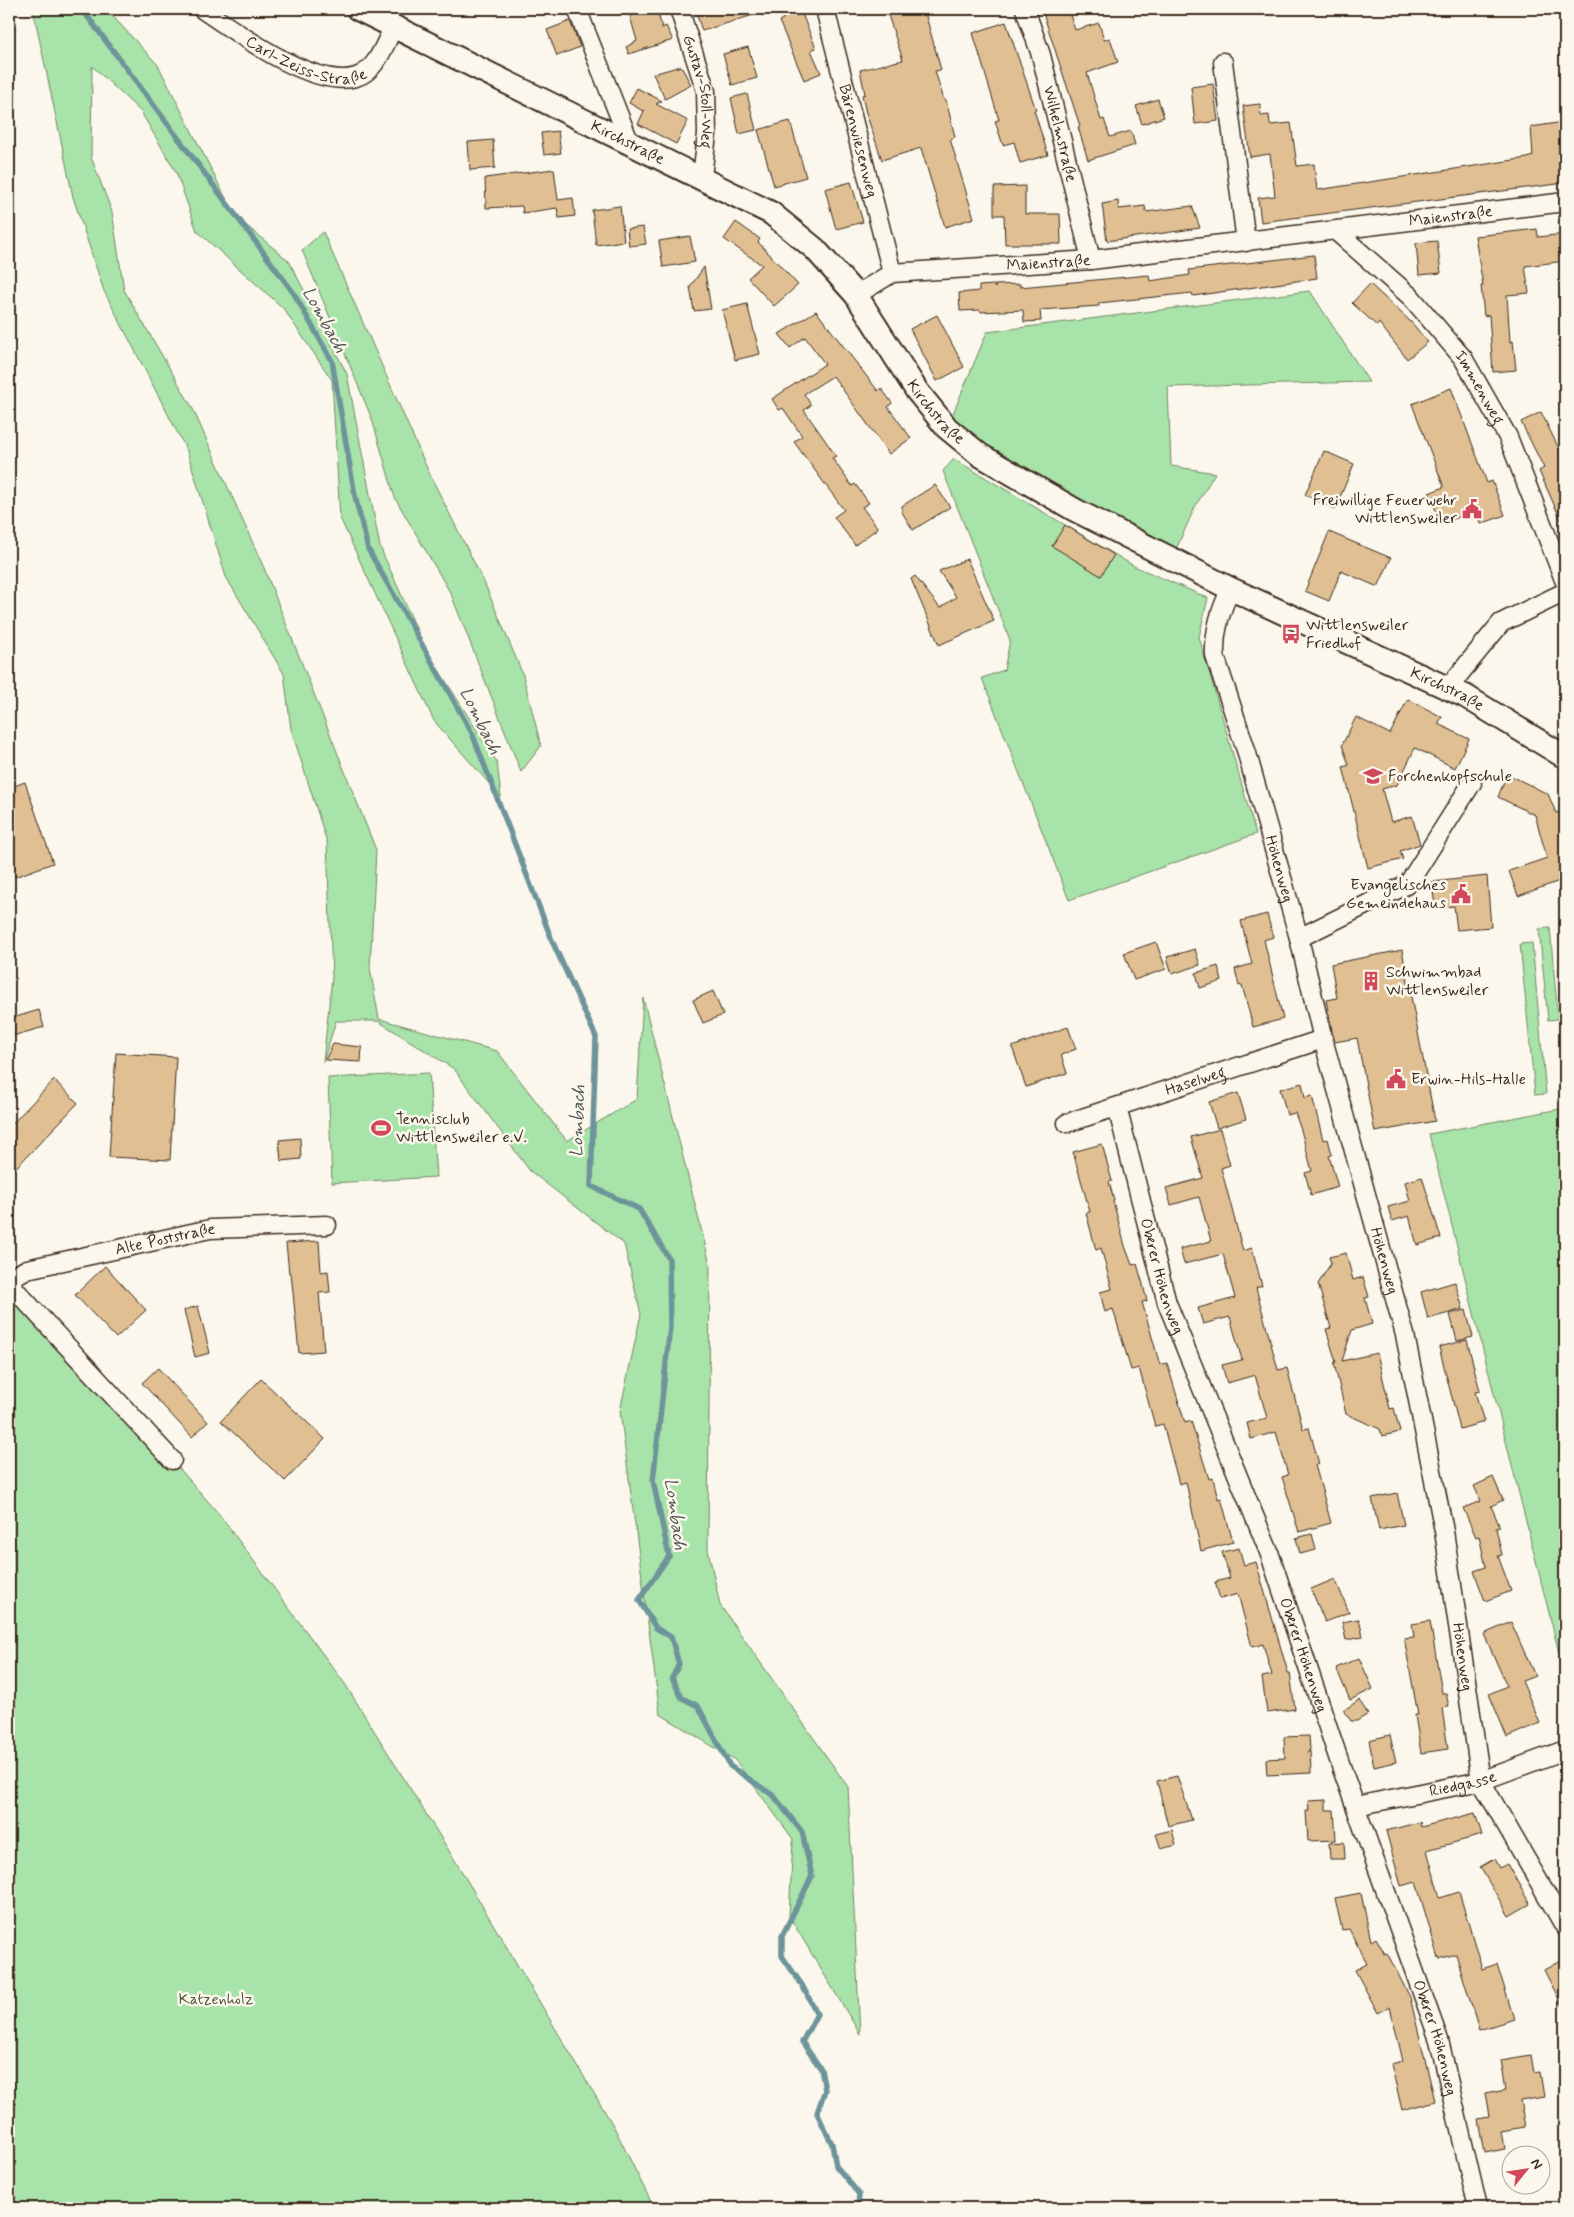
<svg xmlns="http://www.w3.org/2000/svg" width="1574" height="2217" font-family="Mynerve,sans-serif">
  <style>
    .green { fill: #a8e3a9; stroke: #728664 }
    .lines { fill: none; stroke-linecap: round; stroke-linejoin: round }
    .stream { stroke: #6d949a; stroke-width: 5.5 }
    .building { fill: #e0c093; stroke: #3b2a1e }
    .minor-casing { stroke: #3b2a1e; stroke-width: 21 }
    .tertiary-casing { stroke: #3b2a1e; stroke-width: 26 }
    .minor { stroke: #fbf7ec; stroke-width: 18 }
    .tertiary { stroke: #fbf7ec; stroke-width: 22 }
    .labels { text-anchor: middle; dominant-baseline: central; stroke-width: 5; stroke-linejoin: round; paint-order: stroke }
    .street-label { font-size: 16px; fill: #3b2a1e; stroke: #fbf7ec }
    .poi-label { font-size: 16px; fill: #3b2a1e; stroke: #fbf7ec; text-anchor: start }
    .park-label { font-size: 16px; fill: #565841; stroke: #fbf7ec }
    .water-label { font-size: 18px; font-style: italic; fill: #505652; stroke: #fbf7ec }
  </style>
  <rect width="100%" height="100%" fill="#fbf7ec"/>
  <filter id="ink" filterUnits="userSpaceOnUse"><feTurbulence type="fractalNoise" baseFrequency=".02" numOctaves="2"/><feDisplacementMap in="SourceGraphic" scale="10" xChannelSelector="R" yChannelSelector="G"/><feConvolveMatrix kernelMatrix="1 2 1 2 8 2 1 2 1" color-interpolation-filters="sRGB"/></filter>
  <g filter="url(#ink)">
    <!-- green -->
    <path class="green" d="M33,9h73l52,56 77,151 54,45 58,113 33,173 45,101 72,114 4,35 -67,-76 -94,-203 -8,-138 -49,-72 -86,-77 -21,-59 -35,-60 -49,-46 -1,91 21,55 12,78 68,117 72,161 112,282 -6,118 9,51 118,32 70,90 70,-42 6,-101 67,266 -2,286 12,55 128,182 12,247 -71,-118 4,-77 -58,-79 -75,-46 -40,-303 21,-97 -17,-70 -94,-73 -76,-102 -76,-48h-42l-13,41 9,-85 -5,-135 -36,-113 -7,-55 -58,-97 -39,-126 -83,-160 -31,-94z
      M323,232l107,243 54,107 39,93 18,71 -20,26 -70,-178 -56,-96 -23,-79 -70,-169z
      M1310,291l59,91 -201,5 3,79 44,7 -20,34 -18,40 -8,11 -222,-130 40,-96z
      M954,459l180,107 74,32 -9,39 57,197 -187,66 -87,-222 22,-8 6,-30 -67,-169z
      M1550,928l8,91 -10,1 -9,-91z
      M1532,943l14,151 -11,1 -15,-151z
      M429,1073l7,104 -104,6 -4,-105z
      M1565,1108v569l-136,-543z
      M9,1295l163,165 47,54 126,170 111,178 158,265 40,81h-645z"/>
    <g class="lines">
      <!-- stream -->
      <path class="stream" d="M82,9l211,283 39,69 23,135 13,53 104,184 81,210 43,94 -5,149 48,23 30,50 1,68 -17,154 16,75 -30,44 17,28 15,9 8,27 -7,14 10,20 16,8 32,60 44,30 28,36 10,44 -30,60v20l20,29 15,29 -15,28 19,27 4,21 -8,23 15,31 4,22 23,28 -1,14"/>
    </g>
    <!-- building -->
    <path class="building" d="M628,9h29l5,19 4,-2 7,14 -44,14 -3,-7 11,-6z
      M695,9h68v3l-61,19z
      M779,9h21l16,39 -5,2 10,23 -17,7 -25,-59 4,-2z
      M886,9h38l17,61 -6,1 9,29h2l9,37 -5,2 24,79 -29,9 -24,-79 -39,12 -16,-47 -4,-18 3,-1 -5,-24 43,-10z
      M1055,9h13l7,21 24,-7 5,17 6,-2 8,24 -31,11 14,47 3,-1 6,18 21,-6 4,14 -47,15 -10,-33 2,-1 -37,-113z
      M570,21l10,26 -23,9 -10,-26z
      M1006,22l30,88h-2l14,45 -28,8 -6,-21 -11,3 -8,-24 4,-1 -26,-87z
      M748,47l9,31 -25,7 -9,-31z
      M681,66l10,19 -26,14 -12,-25z
      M1213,84l5,37 -23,3 -4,-37z
      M637,88l25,13 -6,3 32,17 -12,23 -38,-20 7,-15 -2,2 -14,-8z
      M747,94l9,36 -17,4 -8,-36z
      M1158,99l6,18 -22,7 -6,-18z
      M1260,104l1,12 8,-1 1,10 21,-2 6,43 17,-2 3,26 210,-32 6,-2 -2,-29 33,-5 1,19h-3l3,42 -304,39 -3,-24 17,-2 -5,-42 -20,3 -7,-51z
      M790,121l16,56 -32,9 -16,-56z
      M558,131l3,22 -17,2 -3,-22z
      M493,140l2,28 -25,2 -2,-28z
      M554,169l4,31 15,-2 2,18 -16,2 -2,-10 -34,5 -1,-7 -36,2 -1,-30z
      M851,182l12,40 -27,7 -11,-40z
      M1025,186v28h35l1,30h-56l-1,-29h-10v-28z
      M1118,201l1,8 26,-3 1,6 46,-6 8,22 -93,13 -5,-37z
      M620,206l4,35 -28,4 -4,-35z
      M736,222l24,17 -2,3 40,43 -24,21 -26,-28 14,-13 -38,-26z
      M643,227l3,17 -17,2 -2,-17z
      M1537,229l1,8 27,-3v27l-40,5 4,27 -22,2 3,47 3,-1 3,29 -23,2 -4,-57 -5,1 -3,-30h2l-8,-50z
      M690,236l5,26 -32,5 -4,-26z
      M1437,241l4,32 -22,2 -3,-32z
      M1314,255l3,23 -124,18 -1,-3 -93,10v3l-59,4 1,11 -17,1 -1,-12 -42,2 -1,-2 -20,1 -1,-18 20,-2v-5l15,-1 1,3v-3l25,-1v3l129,-12 1,6 40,-6 -1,-5z
      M704,267l7,42 -17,2 -4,-24z
      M1370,284l41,38 17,20 -21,17 -28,-36 -2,3 -25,-23z
      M747,304l13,50 -25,6 -13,-50z
      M816,311l62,80 3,-3 11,15 -4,4 23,31 -22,16 -56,-78 -29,18 7,11 -7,5 32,46 -4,2 20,28 3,-2 14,19 -7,4 16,21 -23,17 -21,-28 10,-7 -50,-68 8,-6 -19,-28 -4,2 -7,-11 53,-35 -20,-27 -15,11 -11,-14z
      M937,315l27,52 -27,14 -27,-52z
      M1451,388l36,95 5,-2 13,34 -24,9 -6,-13 -34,13 -12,-31 15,-6 -32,-83z
      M1541,412l24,49v68l-26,-58 5,-3 -23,-46z
      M1324,451l30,13 -19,45 -30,-14z
      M935,485l15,22 -37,23 -11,-18v-6z
      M1065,525l49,30 -13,21 -49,-30z
      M1329,532l62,26 -13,29 -37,-16 -12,30 -24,-10z
      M967,559l27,62 -55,24 -28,-66 4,-3 25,32 16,-11 -17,-26z
      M1408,699l34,18 -4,7 31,15 -14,29 -40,-20 -18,37 -15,4 9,33 21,-6 8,28 -20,7 3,8 -35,9 -25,-101 6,-2 -7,-20 14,-28 34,17z
      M1507,774l41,20 8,19 9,-3v27l-4,2 4,13v27l-47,17 -9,-25 38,-13 -12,-43 -37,-18z
      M25,782l28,81 -44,16v-91z
      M1487,876l4,51 -34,3 -3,-24 -19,2 -3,-26z
      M1267,914l6,23 -9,3 19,79 -30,8 -11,-42 -3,1 -4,-17 17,-5 -11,-43z
      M1156,942l10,27 -32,11 -10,-27z
      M1195,949l5,16 -28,9 -5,-17z
      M1402,950l33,171 -60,11 -18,-94 -22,4 -2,-6 -7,-36 11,-2 -6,-34z
      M1218,966l4,15 -22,7 -4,-15z
      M713,991l10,24 -20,8 -10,-23z
      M39,1010l5,17 -35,10v-18z
      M1068,1027l8,22 -15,6 6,18 -41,14 -14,-40z
      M333,1044l29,3 -1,15 -36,-2z
      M116,1053l60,4 -6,103 -61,-3z
      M54,1080l24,23 -69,72v-48z
      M1302,1083l3,15 7,-2 11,44 5,-1 4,16 -3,1 9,31 -27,8 -6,-22 7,-2 -11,-41 -6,-17 -8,2 -7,-26z
      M1238,1093l8,26 -29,9 -8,-26z
      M1220,1129l10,36 -9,3 22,83 9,-3 10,38 -6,2 22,82 9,-2 16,61 6,-1 10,36 -4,1 16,58 -32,9 -17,-55 6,-2 -12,-43 -25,7 -4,-16 20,-5 -12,-43 -28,8 -5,-18 20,-5 -12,-43 -27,7 -5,-16 37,-10 -12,-44 -39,10 -4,-15 31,-8 -12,-44 -28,8 -5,-17 37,-10 -12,-41z
      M300,1138l1,21 -20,2 -2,-21z
      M1102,1144l10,37 -3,1 5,18 -1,1 12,45 7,19 5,-1 5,17 5,20 -5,1 18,63 7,-2 18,60 6,-2 18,58 4,-1 5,21 3,-1 12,44 -32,9 -15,-69 -7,2 -16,-60 -8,2 -16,-58 -8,2 -18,-61 -8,3 -5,-20 12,-3 -11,-41 -5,2 -10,-37 4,-1 -17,-60z
      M1422,1177l19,61 -24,7 -8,-29 -17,5 -4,-14 22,-6 -5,-19z
      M319,1241l2,31 7,-1 2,21 -11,1 5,58 -25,2 -8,-80h-2l-3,-30z
      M1346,1253l7,27 10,-3 6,20 -4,1 7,26 -20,6 -10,31 35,-8 13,56 4,-1 6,24 -18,4 -2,-7 -34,-15 -12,-51 2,-1 -10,-33 5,-1 -13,-44 13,-21 -2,-6z
      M105,1266l41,44 -30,28 -41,-43z
      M1455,1282l8,27 -35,10 -7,-27z
      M198,1306l12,47 -15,4 -11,-47z
      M1466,1310l7,27 -16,4 -7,-27z
      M1467,1340l13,51 -5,1 9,30 -24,7 -21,-82z
      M158,1368l50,54 -16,15 -50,-54z
      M261,1379l64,60 -40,42 -64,-60z
      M1493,1477l10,23 -12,6 9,21 -4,1 6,27 -4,1 13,35 -26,10 -11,-30 12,-4 -7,-31 -3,1 -13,-29 18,-7 -7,-15z
      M1397,1493l7,32 -25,5 -7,-32z
      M1312,1534l4,16 -16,4 -4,-16z
      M1239,1548l5,17 12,-3 32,111h2l5,36 -28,4 -5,-36 10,-2 -9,-31 -11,3 -14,-53 -18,5 -5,-17 15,-4 -8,-26z
      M1335,1579l14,33 -24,10 -14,-33z
      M1359,1619l4,18 -17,3 -4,-18z
      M1430,1621l12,72h4l3,14 -7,1 6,41 -27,4 -6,-38h3l-14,-77 10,-1 -2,-13z
      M1511,1622l24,54 -13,5 18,42 -33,14 -18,-43 18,-8 -23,-52z
      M1359,1658l14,31 -23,11 -14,-32z
      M1359,1700l9,14 -11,7h-6l-7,-11z
      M1390,1735l6,27 -22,5 -5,-27z
      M1309,1736l1,14 -3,2 3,-1 1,22 -44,2 -1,-16 19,-1 -1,-21z
      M1177,1776l15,44 -24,6 -11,-45z
      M1326,1800v10h8l2,30 -28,1 -2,-30h3l-1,-10z
      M1475,1813l7,22 -55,15 13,48 19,-6 23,77 15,-5 17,55 -35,11 -23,-76 -17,5 -23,-77 -15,4 -15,-55 34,-9 1,5z
      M1172,1830l4,15 -15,4 -5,-15z
      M1344,1842l1,17h-15l-1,-16z
      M1494,1859l5,9 8,-4 23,40 -21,12 -29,-49z
      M1361,1893l10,48 5,-3 9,16 2,-1 23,44 25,104 -33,9 -11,-46 12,-3 -13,-54 -12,6 -23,-43 12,-6 -18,-35 -7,1 -7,-32z
      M1560,1961l5,10v40l-21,-41z
      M1531,2055l3,18 6,-1 4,25 -24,4 5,26 -23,4 3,18 -21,4 -6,-34 11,-2 -4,-24 21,-4 -5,-29z"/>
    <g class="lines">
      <defs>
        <g id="minor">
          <path id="s1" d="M202,9c34,23 112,81 154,68 21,-6 29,-34 38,-51"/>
          <path d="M577,9l52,132"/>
          <path id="s2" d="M679,9l27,82 1,43 -5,43"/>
          <path id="s3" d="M825,9l67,264"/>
          <path id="s4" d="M1025,9l16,46 50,205"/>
          <path d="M1223,62l23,180"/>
          <path id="s5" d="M1336,231l75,66 52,61 45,79 57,145"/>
          <path id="s6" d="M856,295l36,-22 199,-13 474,-58"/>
          <path id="s7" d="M1231,589c-11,21 -17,42 -16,67l31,94 53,188 24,101 82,296 39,196 37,250 84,146"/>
          <path d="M1448,688l53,-65 64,-31"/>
          <path d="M1299,938l109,-54 64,-101"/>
          <path id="s8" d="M1117,1107l50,196 102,249 74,220 96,268 39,168"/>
          <path id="s9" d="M1067,1123l256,-84"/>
          <path id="s10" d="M9,1279l18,-10 183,-40 117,-4"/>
          <path d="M9,1283l163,177"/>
          <path id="s11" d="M1356,1806l125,-25 84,-31"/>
        </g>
        <g id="tertiary">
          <path id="s12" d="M358,9l413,204 44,36 41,46 61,96 30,37 33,27 95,55 156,79 234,107 100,61"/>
        </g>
      </defs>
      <!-- minor casing -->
      <use href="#minor" class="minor-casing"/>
      <!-- tertiary casing -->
      <use href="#tertiary" class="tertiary-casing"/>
      <!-- minor -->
      <use href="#minor" class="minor"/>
      <!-- tertiary -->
      <use href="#tertiary" class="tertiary"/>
    </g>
  </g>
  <!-- icons -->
  <defs>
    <symbol id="civic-bare" viewBox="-9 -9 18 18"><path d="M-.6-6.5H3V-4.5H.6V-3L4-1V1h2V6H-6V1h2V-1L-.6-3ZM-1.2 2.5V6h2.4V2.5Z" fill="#d1495b" stroke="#fbf7ec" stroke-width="2.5" paint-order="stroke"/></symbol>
    <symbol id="bus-bare" viewBox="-9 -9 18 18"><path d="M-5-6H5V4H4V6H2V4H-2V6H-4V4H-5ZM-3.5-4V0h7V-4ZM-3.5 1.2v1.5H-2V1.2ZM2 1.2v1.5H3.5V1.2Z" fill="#d1495b" stroke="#fbf7ec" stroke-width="2.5" paint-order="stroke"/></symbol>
    <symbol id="school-bare" viewBox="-9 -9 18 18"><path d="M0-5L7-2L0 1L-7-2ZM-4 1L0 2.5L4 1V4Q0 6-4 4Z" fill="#d1495b" stroke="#fbf7ec" stroke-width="2.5" paint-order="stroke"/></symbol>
    <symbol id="building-bare" viewBox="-9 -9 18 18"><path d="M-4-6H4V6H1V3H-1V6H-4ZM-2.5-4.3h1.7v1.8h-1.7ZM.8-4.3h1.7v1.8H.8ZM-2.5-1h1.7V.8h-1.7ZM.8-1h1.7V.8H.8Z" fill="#d1495b" stroke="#fbf7ec" stroke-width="2.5" paint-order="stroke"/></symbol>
    <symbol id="stadium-bare" viewBox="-9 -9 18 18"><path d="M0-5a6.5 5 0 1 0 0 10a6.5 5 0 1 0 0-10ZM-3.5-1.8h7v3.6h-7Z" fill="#d1495b" stroke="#fbf7ec" stroke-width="2.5" paint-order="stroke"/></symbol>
  </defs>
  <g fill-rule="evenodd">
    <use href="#civic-bare" x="1458" y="495" width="28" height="28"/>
    <use href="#bus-bare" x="1277" y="620" width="28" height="28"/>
    <use href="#school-bare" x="1359" y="762" width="28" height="28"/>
    <use href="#civic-bare" x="1447" y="880" width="28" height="28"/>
    <use href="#building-bare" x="1357" y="967" width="28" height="28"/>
    <use href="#civic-bare" x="1382" y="1065" width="28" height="28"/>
    <use href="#stadium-bare" x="367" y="1114" width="28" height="28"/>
  </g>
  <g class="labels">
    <!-- street labels -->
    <g class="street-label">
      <text stroke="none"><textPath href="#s1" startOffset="119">Carl-Zeiss-Straße</textPath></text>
      <text stroke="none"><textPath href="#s2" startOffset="86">Gustav-Stoll-Weg</textPath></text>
      <text stroke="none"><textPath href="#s4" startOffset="130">Wilhelmstraße</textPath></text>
      <text stroke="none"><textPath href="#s12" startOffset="301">Kirchstraße</textPath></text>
      <text stroke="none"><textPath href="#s3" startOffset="136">Bärenwiesenweg</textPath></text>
      <text stroke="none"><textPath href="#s6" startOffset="604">Maienstraße</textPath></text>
      <text stroke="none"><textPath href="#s6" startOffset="199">Maienstraße</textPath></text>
      <text stroke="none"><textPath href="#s5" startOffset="214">Immenweg</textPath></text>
      <text stroke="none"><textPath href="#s12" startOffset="721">Kirchstraße</textPath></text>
      <text stroke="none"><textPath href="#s12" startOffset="1306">Kirchstraße</textPath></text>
      <text stroke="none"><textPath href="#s7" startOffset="292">Höhenweg</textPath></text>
      <text stroke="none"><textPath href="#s9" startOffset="135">Haselweg</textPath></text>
      <text stroke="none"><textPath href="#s10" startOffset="162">Alte Poststraße</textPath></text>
      <text stroke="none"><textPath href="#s7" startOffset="698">Höhenweg</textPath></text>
      <text stroke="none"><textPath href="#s8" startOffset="175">Oberer Höhenweg</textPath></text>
      <text stroke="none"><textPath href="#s8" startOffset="580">Oberer Höhenweg</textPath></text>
      <text stroke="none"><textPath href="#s7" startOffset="1102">Höhenweg</textPath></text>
      <text stroke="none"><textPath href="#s11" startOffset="109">Riedgasse</textPath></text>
      <text stroke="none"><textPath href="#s8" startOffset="985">Oberer Höhenweg</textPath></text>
    </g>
    <!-- poi labels -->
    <g class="poi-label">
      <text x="1457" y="500" text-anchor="end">Freiwillige Feuerwehr<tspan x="1457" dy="18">Wittlensweiler</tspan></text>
      <text x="1306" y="625">Wittlensweiler<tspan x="1306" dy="18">Friedhof</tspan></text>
      <text x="1388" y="776">Forchenkopfschule</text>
      <text x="1446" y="885" text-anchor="end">Evangelisches<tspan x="1446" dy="18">Gemeindehaus</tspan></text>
      <text x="1386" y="972">Schwimmbad<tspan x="1386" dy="18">Wittlensweiler</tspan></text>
      <text x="1411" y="1079">Erwin-Hils-Halle</text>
      <text x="396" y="1119">Tennisclub<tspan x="396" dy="18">Wittlensweiler e.V.</tspan></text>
    </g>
    <!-- park labels -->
    <g class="park-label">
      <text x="216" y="1999">Katzenholz</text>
    </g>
    <!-- water labels -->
    <g class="water-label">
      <text transform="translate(324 320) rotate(61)">Lombach</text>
      <text transform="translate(480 721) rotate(64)">Lombach</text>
      <text transform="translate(578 1121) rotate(-88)">Lombach</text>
      <text transform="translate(675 1514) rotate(82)">Lombach</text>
    </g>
  </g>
  <!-- margin -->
  <rect width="1574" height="2217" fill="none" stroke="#fbf7ec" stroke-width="30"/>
  <rect x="15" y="15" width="1544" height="2187" fill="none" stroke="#3b2a1e" stroke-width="2" filter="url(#ink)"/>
  <!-- north arrow -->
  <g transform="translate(1526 2170) rotate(60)"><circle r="24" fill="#fbf7ec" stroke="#aea59a"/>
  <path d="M0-4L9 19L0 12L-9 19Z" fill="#d1495b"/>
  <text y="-8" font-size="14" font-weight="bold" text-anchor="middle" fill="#3b2a1e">N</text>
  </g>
</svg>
